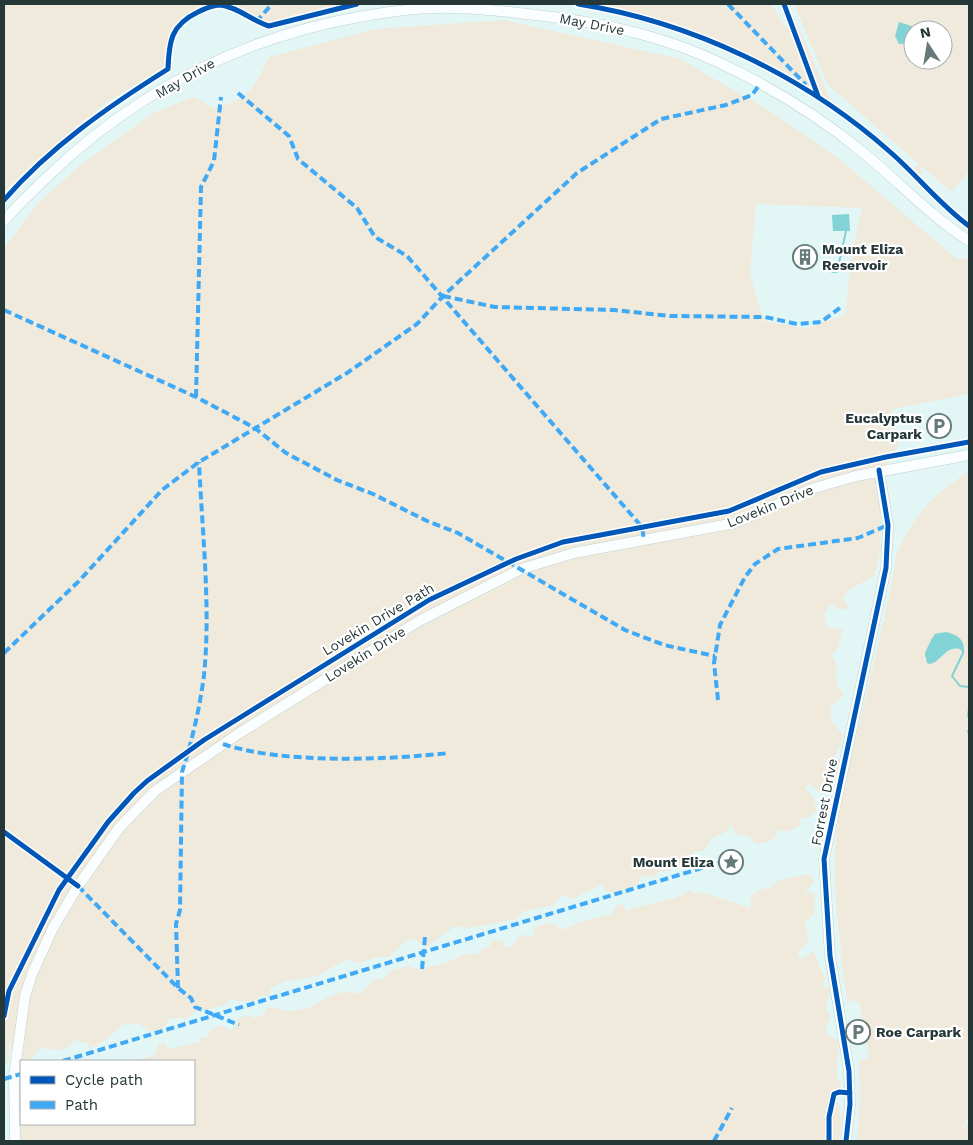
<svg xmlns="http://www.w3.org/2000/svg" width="973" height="1145" font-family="'Work Sans',sans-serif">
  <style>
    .green { fill: #f0eadc; fill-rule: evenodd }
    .water { fill: #81d3d5 }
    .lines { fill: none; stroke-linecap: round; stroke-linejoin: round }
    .stream { stroke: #81d3d5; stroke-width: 2 }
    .minor-casing { stroke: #c0d2d2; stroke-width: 11 }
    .minor { stroke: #fbfefe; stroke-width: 10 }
    .quiet { stroke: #3fa9f5; stroke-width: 4; stroke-dasharray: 8 4; stroke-linecap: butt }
    .cycleway-casing { stroke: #fff; stroke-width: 8 }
    .cycleway { stroke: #0057b8; stroke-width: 5 }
    .labels { text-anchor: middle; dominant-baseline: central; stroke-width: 4.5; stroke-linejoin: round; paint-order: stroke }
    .street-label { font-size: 14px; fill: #253737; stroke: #fff }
    .poi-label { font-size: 14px; font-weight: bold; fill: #253737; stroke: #fff; text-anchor: start }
  </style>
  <rect width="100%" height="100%" fill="#e2f6f6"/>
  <!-- green -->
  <path class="green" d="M4,4h212l-28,9 -18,17 -5,37 -61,37 -100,88z
    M229,4h115l-71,19 -14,-3z
    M598,4h173l14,22 12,-2 34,77 -42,-27 -59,-26 -45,-19 -66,-21z
    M794,4h175v167l-17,21 -31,-26 1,8 -3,6 -9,-11 10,-4 -92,-80zM913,30h30v30h-30z
    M504,20l176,39 90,52 68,47 119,101 12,-1v136l-76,15 -4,13 10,24 -24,38c7,30 9,61 0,91l-27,16 -5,7 6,10 -11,2 -4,-6 -5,2 -5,8 3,13 16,3 -5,17 -6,9 5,8c-3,12 -1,21 7,30l-14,14 1,11 12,17 -10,25 -9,1 6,10 -5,14 -6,6 -9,-8 -5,4 8,9 4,13 -7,7 -11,1 2,6c-9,8 -15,9 -26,5l2,8 -13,6 -8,1 -8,-8 -12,-1 -4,-11 -6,8 -15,7 -7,12h-8l-20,18 -18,3 -4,5 -12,-1 -5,9 -23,8 -9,-3 -2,-6 -31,15 -10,-4 -8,10 -30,6 -9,8 -18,4 -29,5 -13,-2 -30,22 -10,-9 -10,2 -15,16h-14l-16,6 -14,-3 -30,16 -24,5 -4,-1 -17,8 -3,8 -8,-1 -7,7 -23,-2 -8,6 -28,6 -6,6h-18l-8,11 -12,2 -12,-8 -16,2 -14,13 -19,11 -1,-5 -14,-4c-7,14 -19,9 -33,8l-9,10 -13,5 -6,-7 -4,-17v20l-5,7v-818l35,-46 44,-39 72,-51 39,-15 20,11c37,-10 39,-19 55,-51l106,-28zM756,204l106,4 -10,45 -7,62 -39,13 -42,-7 -14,-47z
    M969,471v645l-8,14 8,-7v18h-112l3,-44 -1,-36 10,-4 -10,-55 -12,-2 -5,-35 -2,-2 2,-3c-5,-46 -12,-99 -3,-146 17,-87 42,-168 58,-261 17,-39 37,-59 72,-82z
    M801,875h11l2,8 -9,8 10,3 -1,20 -9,8 4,17 -12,16 5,4 11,-8c6,11 4,15 13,27l-4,8 9,2 -5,20 5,8 -6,15 2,4 11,5c2,14 -6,33 3,44l-8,13c11,11 9,29 5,44h-821l-2,-58 6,1v40h173v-63h-58l20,-7 2,-10 6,-1 5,6 30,-7 2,-4 7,-1 2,-7 11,-5 10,6 8,-13 10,-3 5,3 9,-3 4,-8 23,4 18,-3 24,-13 15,-4 13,3 14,-15h10l7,-9 19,-4 4,3c9,-2 19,-2 28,-5 15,-4 18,-12 37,-10l4,-6 7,-1v-6l12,-1 3,7h6l11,-13 10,4 4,-11c11,-4 17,-6 26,3l18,-8 32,-8 5,-9 6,-1 4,7c20,-9 48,-9 63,-21l5,4 6,-2 49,16 1,-11 6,-6 14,-4 6,-6z"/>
  <!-- water -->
  <path class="water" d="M899,22l25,8h-11v13l-14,1 -4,-8z
    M849,214l1,17h-17l-1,-16z
    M946,632c13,3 19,8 18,22l-4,-5c-16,-3 -17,12 -30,15l-3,-1 -2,-9c0,-2 8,-18 10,-20z"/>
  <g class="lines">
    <!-- stream -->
    <path class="stream" d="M832,272h5l9,-41
      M963,653l-11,23 8,10 9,1
      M968,716l1,-7
      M968,731l1,3"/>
    <defs>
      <path id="minor" d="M4,221c13,-16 28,-29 42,-43 89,-86 196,-141 318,-162 24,-4 48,-8 71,-8 37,-1 74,4 110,8 59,7 121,21 175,47 49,23 97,52 140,87 37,30 69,65 109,91
        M15,1141l-1,-65 11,-80 7,-22 21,-46 25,-42 41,-58 36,-37 83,-57 181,-113 102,-52 53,-16 161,-30 76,-34 45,-13 113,-21
        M846,1141l4,-37 -1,-33 -19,-115 -6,-97 62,-291 2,-43 -9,-55"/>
    </defs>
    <!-- minor casing -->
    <use href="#minor" class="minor-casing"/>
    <!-- minor -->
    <use href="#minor" class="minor"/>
    <!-- quiet -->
    <path class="quiet" d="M728,4l78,81
      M256,22l16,-18
      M238,93l51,43 9,23 59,49 18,29 32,19 235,271 2,13
      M443,296l52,11 119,3 56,6 95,1 32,7 24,-2 20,-15
      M4,310l192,87 59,31 31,25 51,27 36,14 54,27 31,12 167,97 39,15 51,11
      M196,397l5,-210 13,-26 7,-64
      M4,653l75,-72 83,-91 37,-28 148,-89 70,-49 26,-28 134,-123 84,-54 65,-14 26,-10 8,-11
      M718,700l-4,-37 6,-38 25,-48 10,-13 23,-15 80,-11 30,-13
      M223,744c60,20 162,16 226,9
      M78,886l100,102 13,10 4,9 44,18
      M422,969l3,-32
      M178,988l-2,-64 4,-14 2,-138c10,-31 18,-65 22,-97 7,-67 -2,-145 -5,-213
      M63,1061l672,-203 3,3
      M4,1079l17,-5
      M714,1141l18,-33"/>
    <defs>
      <path id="cycleway" d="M578,4c113,18 225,71 311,147 28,24 50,53 80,75
        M784,4l34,92
        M4,200c46,-53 105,-94 164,-131 1,-28 3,-44 30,-57 6,-3 15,-7 22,-7 18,2 32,16 49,21l88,-22
        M4,832l74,54
        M4,1016l5,-25 50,-101 49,-68 26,-29 13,-12 57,-41 225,-140 87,-41 47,-17 166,-31 92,-39 65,-15 83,-15
        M829,1141v-24l5,-23 5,-2 11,1
        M846,1141l4,-37 -1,-33 -19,-115 -6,-97 62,-291 2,-43 -9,-55"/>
    </defs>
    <!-- cycleway casing -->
    <use href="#cycleway" class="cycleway-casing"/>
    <!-- cycleway -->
    <use href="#cycleway" class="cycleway"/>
  </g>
  <!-- icons -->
  <defs>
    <symbol id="building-ring" viewBox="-11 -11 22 22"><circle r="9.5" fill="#fff" stroke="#677a7a" stroke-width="1.5"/><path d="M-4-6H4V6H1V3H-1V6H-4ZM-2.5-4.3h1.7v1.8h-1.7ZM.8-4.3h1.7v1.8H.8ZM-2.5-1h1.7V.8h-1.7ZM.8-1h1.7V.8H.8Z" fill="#677a7a"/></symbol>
    <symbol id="parking-ring" viewBox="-11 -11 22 22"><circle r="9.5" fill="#fff" stroke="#677a7a" stroke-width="1.5"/><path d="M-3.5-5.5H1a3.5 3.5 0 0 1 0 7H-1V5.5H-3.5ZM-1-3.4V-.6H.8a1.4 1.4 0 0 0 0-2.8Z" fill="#677a7a"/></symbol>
    <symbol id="sight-ring" viewBox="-11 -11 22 22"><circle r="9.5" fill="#fff" stroke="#677a7a" stroke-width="1.5"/><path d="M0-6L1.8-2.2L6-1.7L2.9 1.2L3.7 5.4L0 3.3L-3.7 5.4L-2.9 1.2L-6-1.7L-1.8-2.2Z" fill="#677a7a"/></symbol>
  </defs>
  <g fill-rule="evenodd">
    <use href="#building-ring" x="791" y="243" width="28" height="28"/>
    <use href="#parking-ring" x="925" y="412" width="28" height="28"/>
    <use href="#sight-ring" x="717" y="848" width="28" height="28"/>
    <use href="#parking-ring" x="844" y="1018" width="28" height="28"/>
  </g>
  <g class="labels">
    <!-- street labels -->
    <g class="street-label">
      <text transform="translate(592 24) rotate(11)">May Drive</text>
      <text transform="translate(185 78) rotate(-30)">May Drive</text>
      <text transform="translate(770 506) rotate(-22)">Lovekin Drive</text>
      <text transform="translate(378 619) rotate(-31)">Lovekin Drive Path</text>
      <text transform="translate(365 654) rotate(-32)">Lovekin Drive</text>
      <text transform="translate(824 802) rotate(-79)">Forrest Drive</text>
    </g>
    <!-- poi labels -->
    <g class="poi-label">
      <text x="822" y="249">Mount Eliza<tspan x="822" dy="16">Reservoir</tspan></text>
      <text x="922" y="418" text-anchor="end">Eucalyptus<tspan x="922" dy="16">Carpark</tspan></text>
      <text x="714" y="862" text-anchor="end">Mount Eliza</text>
      <text x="876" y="1032">Roe Carpark</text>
    </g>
  </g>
  <!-- border -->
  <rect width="973" height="1145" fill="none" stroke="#253737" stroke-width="10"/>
  <!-- legend -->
  <rect x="20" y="1060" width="175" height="65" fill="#ffffff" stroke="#a8afaf"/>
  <rect x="30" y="1076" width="25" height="8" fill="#0057b8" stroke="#a8afaf"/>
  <text x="65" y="1085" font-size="15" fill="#253737">Cycle path</text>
  <rect x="30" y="1101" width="25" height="8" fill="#3fa9f5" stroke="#a8afaf"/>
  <text x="65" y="1110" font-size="15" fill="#253737">Path</text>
  <!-- north arrow -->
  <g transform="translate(928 45) rotate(348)"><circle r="24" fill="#ffffff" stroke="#a8afaf"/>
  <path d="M0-4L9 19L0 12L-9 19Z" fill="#677a7a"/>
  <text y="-8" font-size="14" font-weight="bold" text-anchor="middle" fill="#253737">N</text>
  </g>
</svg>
